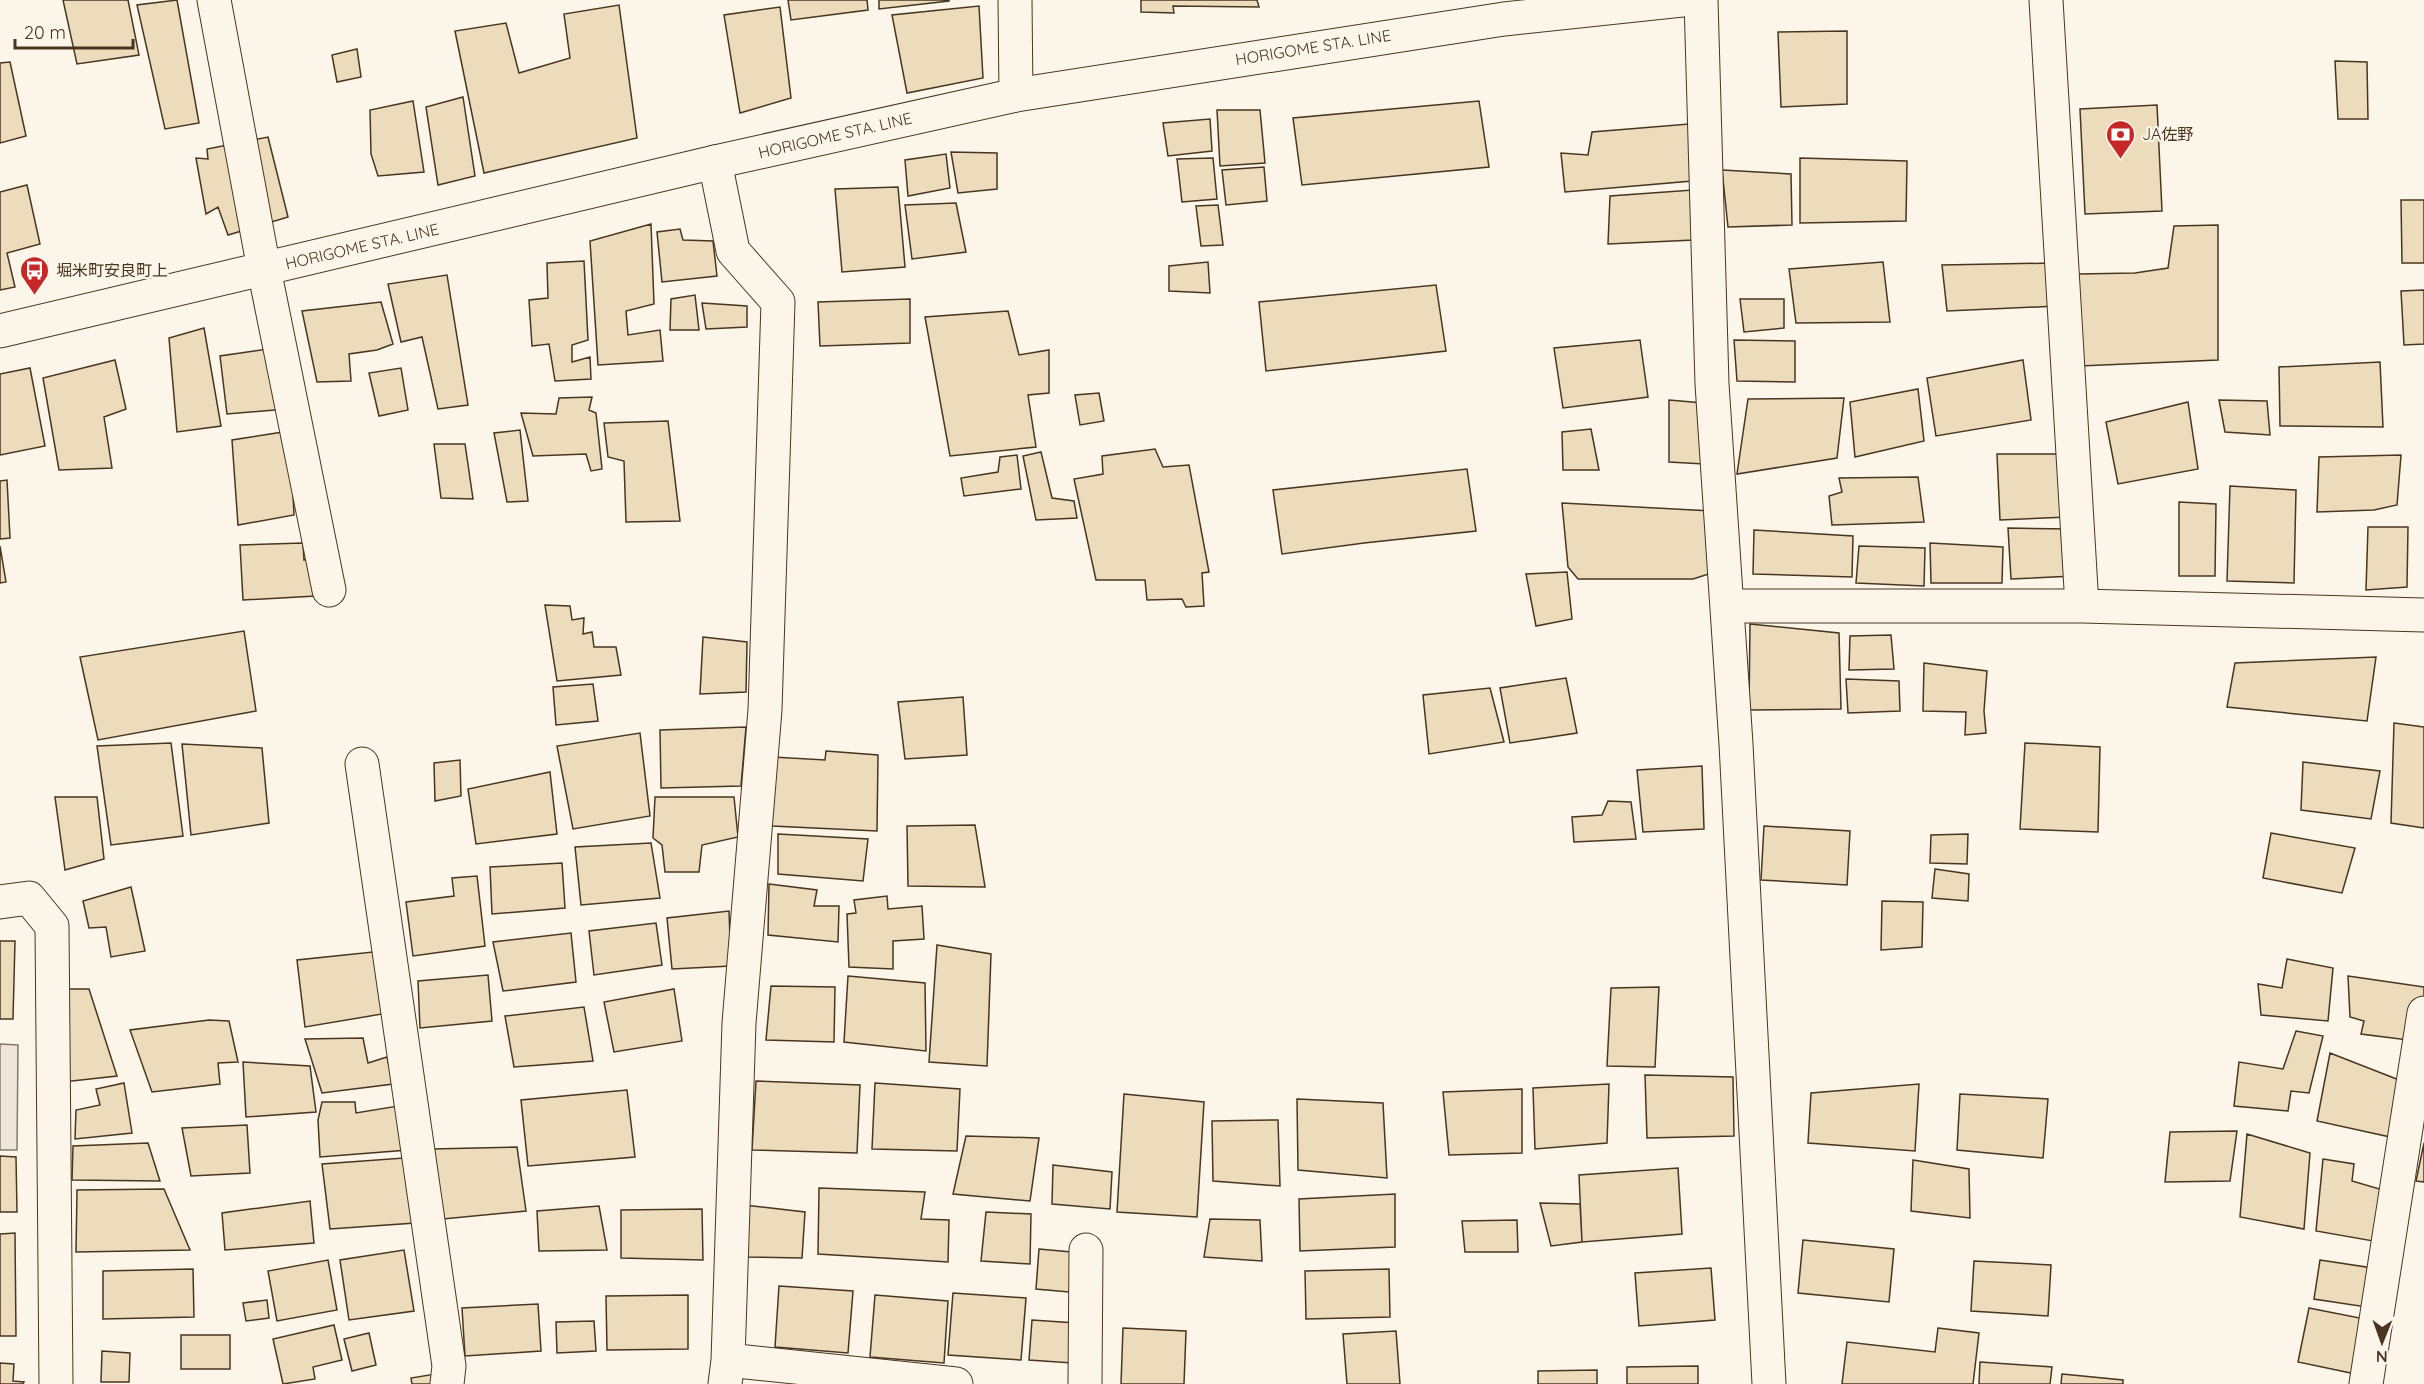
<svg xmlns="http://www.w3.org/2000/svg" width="2424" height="1384" font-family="Quicksand,'Noto Sans JP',sans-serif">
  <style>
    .green { fill: #ede6d9; stroke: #887966; stroke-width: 1.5 }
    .building { fill: #ecdcbc; stroke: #4a3520; stroke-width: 1.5 }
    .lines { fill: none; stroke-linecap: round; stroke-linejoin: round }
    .minor-casing { stroke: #4a3520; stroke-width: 35 }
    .tertiary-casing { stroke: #4a3520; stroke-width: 35 }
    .secondary-casing { stroke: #4a3520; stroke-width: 35 }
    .minor { stroke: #fbf6e9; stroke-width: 33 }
    .tertiary { stroke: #fbf6e9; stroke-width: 33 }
    .secondary { stroke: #fbf6e9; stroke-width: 33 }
    .labels { text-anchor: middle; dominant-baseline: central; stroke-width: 4.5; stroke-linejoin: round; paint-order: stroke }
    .street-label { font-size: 16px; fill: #4a3520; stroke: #fbf6e9 }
    .poi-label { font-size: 16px; fill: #4a3520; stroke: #fbf6e9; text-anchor: start }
  </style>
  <rect width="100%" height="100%" fill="#fbf6e9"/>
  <!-- green -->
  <path class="green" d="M0,1044l18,1 -1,105h-17z"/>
  <!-- building -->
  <path class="building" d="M63,0h65l11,55 -62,9z
    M177,0l22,123 -34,6 -28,-124z
    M788,0h79l1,10 -77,10z
    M879,0h70v1l-70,8z
    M1141,0h116l2,7 -86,-1 1,7 -33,-1z
    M619,5l18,133 -153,35 -29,-142 51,-8 13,50 51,-15 -6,-44z
    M979,6l4,72 -76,15 -15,-78z
    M780,7l11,91 -51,15 -16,-98z
    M1847,31v73l-66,3 -3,-75z
    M357,49l4,28 -24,5 -5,-27z
    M2335,61l32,1 1,57h-30z
    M10,62l16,74 -26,7v-80z
    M463,97l12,79 -37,9 -12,-78z
    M413,101l11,71 -46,4 -7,-22 -1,-44z
    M1479,101l10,66 -187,18 -9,-67z
    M2157,105l5,106 -77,3 -5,-105z
    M1217,110h43l5,53 -45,3z
    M1210,119l2,32 -44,5 -5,-33z
    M1689,124l3,57 -127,11 -4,-39 27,2 4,-23z
    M268,137l20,80 -60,18 -10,-28 -12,7 -10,-56 12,1 -1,-10z
    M951,152l46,1v36l-39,4z
    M946,154l4,34 -42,8 -3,-36z
    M1213,158l4,41 -35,3 -5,-43z
    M1800,158l107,3 -1,60 -106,2z
    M1264,167l3,34 -41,4 -4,-35z
    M1722,170l69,4 1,51 -64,2z
    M27,185l13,59 -33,9 8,34 -15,3v-98z
    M898,187l7,80 -63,5 -7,-83z
    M1693,190l1,50 -86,4 2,-48z
    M2401,200h23v63h-22z
    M956,203l10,49 -54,7 -7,-54z
    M1218,205l5,40 -22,1 -5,-40z
    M651,224l3,80 -28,7 2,24 32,-5 3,31 -65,4 -8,-124z
    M2218,225v135l-138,6 -2,-92 57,-1 33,-5 6,-42z
    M680,229l3,11 30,1 4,35 -55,6 -5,-50z
    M584,261l4,79 -16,5v17l18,-5 1,22 -36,2 -6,-37 -17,2 -3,-46 19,-2 -1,-35z
    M1208,262l2,31 -41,-2v-25z
    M1883,262l7,60 -94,1 -7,-54z
    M2055,263l2,43 -110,5 -5,-46z
    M447,275l21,130 -30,4 -16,-72 -21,5 -13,-58z
    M1436,285l10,66 -180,20 -7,-69z
    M2424,290v54l-20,1 -3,-54z
    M695,295l4,35h-29l1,-31z
    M910,299v44l-90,3 -2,-44z
    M1740,299h44v29l-40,4z
    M381,302l12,42 -16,6 -28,4 2,27 -34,1 -15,-71z
    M702,303l45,3v21l-41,2z
    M1008,311l11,44 30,-5v43l-21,2 8,52 -86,9 -25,-139z
    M204,328l17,98 -44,6 -8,-94z
    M1640,340l8,57 -85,11 -9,-60z
    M1734,340l61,1v41l-58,-1z
    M289,346l9,62 -71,6 -7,-58z
    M115,360l11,49 -22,8 8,51 -53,2 -16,-92z
    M2023,360l8,60 -95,16 -9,-58z
    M2380,362l3,65 -103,-1 -1,-59z
    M30,368l15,78 -45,9v-81z
    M401,368l7,42 -29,6 -10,-43z
    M1918,389l6,52 -69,16 -5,-55z
    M1099,393l5,28 -24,4 -5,-30z
    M592,397l-3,13 7,3 6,56 -11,2 -5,-17 -53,2 -12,-43 35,1 3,-16z
    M1844,398l-7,60 -100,16 11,-75z
    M1669,400l34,3 1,61 -35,-2z
    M2219,400l48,1 3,34 -45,-3z
    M2188,402l10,67 -80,15 -12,-62z
    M668,421l12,100 -54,1 -2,-61 -16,-4 -4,-34z
    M309,428l-16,66 1,21 -56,10 -6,-85z
    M1591,429l8,41h-36l-1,-38z
    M520,430l8,71 -21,1 -13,-69z
    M434,444h31l8,55 -32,-1z
    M1155,449l8,18 26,-2 20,107 -7,1 2,33 -18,1 -4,-8 -35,1 -2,-20h-49l-22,-101 29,-5 -1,-18z
    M1041,452l11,46 22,3 3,17 -41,2 -13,-64z
    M1997,454h68l3,63 -68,3z
    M1017,455l4,34 -57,7 -3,-18 37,-6 2,-15z
    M2401,455l-4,50 -23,5 -57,2 2,-55z
    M1467,469l9,62 -112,12 -82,11 -9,-64z
    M1918,477l6,45 -92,3 -3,-29 13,-4 -3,-14z
    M7,480l3,58 -10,1v-58z
    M2230,486l66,4 -2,93 -67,-2z
    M2179,502l37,2 -1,72h-36z
    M1562,503l150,8v62l-19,6h-115l-10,-12z
    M2368,527h40l-1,60 -41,3z
    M2008,528l62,1 4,47 -63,3z
    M1754,530l99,6 -1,41 -99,-3z
    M303,543l1,17 28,-7 1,42 -90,5 -3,-55z
    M1930,543l73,4 -1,36h-71z
    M0,546l6,36 -6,1z
    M1859,546l66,2 -1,38 -68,-3z
    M1567,572l5,47 -36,7 -10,-52z
    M545,605l25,1 2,14 12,-2 -1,16 9,-2 2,15h22l5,28 -64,6z
    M1750,624l89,9 2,76 -92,1z
    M244,631l12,80 -158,29 -18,-83z
    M1891,635l3,34 -45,1 1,-34z
    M703,637l44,5 -1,50 -46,2z
    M2376,657l-9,64 -140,-14 8,-44z
    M1924,663l63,8 -3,40 2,22 -21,2 1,-23 -43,-1z
    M1566,678l11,55 -67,10 -10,-55z
    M1846,679l53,2 1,30 -52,2z
    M593,684l5,37 -42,4 -3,-38z
    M1490,688l14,54 -75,12 -6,-59z
    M963,697l4,58 -62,4 -7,-57z
    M2394,723l30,4v101l-33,-5z
    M746,727l-5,59 -80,2 -1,-58z
    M640,733l10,83 -77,13 -16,-83z
    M171,743l12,93 -72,9 -14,-99z
    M2025,743l75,4 -2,85 -78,-3z
    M182,744l80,4 7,75 -78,12z
    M826,751l52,4 -1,76 -105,-5 1,-69 52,3z
    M460,760l1,36 -26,5 -1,-38z
    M2303,762l77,9 -9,48 -70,-9z
    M1702,766l2,63 -61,3 -6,-62z
    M550,772l7,62 -81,10 -8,-55z
    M55,797h42l7,62 -39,11z
    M655,797h79l4,40 -36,8 -3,27h-34l-3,-27 -9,-7z
    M1608,801l23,1 5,37 -62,3 -2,-25 30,-2z
    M975,825l10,62 -77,-1 -1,-60z
    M1764,826l86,5 -3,54 -86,-5z
    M2271,833l84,15 -13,45 -79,-15z
    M778,834l90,5 -5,42 -85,-7z
    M1968,834l-1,30 -37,-1 1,-28z
    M651,843l9,55 -79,7 -6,-58z
    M562,863l3,45 -73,6 -2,-47z
    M1935,869l34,5 -1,27 -36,-3z
    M477,876l8,70 -72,10 -7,-54 48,-6 -2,-18z
    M769,884l48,6 -3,16h25l-1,36 -70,-7z
    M131,887l14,64 -34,6 -5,-30 -17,1 -6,-27z
    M887,896l1,13 34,-3 2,33 -31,2v28l-44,-2 -2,-53 9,-1 -2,-13z
    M1882,901l41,1 -1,45 -41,3z
    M729,911l2,55 -59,3 -5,-51z
    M656,923l6,42 -68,10 -5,-44z
    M571,933l5,49 -73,9 -10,-49z
    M0,941h15l-2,78h-13z
    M937,945l54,9 -4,112 -58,-4z
    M373,952l9,62 -77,13 -8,-67z
    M2287,959l46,9 -5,53 -67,-6 -3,-31 24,4z
    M488,975l4,46 -72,7 -2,-47z
    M848,976l77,7 1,68 -82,-9z
    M2348,976l76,11v24l-8,30 -55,-7 3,-13 -14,-4z
    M771,986l64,1 -1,55 -68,-2z
    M1659,987l-4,80 -48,-1 4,-78z
    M64,989h25l28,87 -54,6z
    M674,989l8,52 -68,11 -10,-50z
    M584,1007l9,54 -79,6 -9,-51z
    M209,1020l20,1 9,41 -20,1 2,21 -68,8 -22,-62z
    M2296,1031l27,5 -14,57 -18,-2 -3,20 -54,-5 5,-44 44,7z
    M363,1038l5,25 19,-6 6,27 -71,9 -17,-54z
    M2330,1053l87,34 -13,53 -87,-19z
    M243,1062l67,4 6,46 -70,5z
    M1645,1075l88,2 1,59 -87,2z
    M756,1081l104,4 -3,68 -105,-3z
    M124,1083l8,50 -57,6 1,-29 24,-5 -4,-16z
    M875,1083l85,6 -3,62 -85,-2z
    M1609,1084l-2,59 -72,6 -2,-61z
    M1919,1084l-4,67 -107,-8 3,-50z
    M1522,1089v64l-73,2 -6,-63z
    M627,1090l8,67 -107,9 -7,-66z
    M1124,1094l80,8 -7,115 -80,-5z
    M1960,1094l88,5 -5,59 -86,-8z
    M1297,1099l86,4 4,75 -89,-8z
    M322,1102h33l1,11 48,-8 4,45 -88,7 -2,-37z
    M1278,1120l2,66 -67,-5 -1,-60z
    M247,1125l3,48 -59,3 -9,-48z
    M2237,1131l-7,50 -65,1 5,-50z
    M2247,1134l63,19 -6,76 -64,-12z
    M966,1136l73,2 -9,63 -77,-7z
    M148,1143l12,38 -88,-1 1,-34z
    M2424,1143v39l-8,-1z
    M517,1147l9,64 -83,8 -11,-70z
    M0,1156l16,1 1,55h-17z
    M404,1158l11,65 -85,6 -8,-65z
    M2323,1159l31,5 -2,17 48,14 -10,49 -74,-13z
    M1913,1160l56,9 1,49 -59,-7z
    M1053,1165l59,7 -2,37 -58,-5z
    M1678,1168l4,66 -100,8 -3,-67z
    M819,1188l106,4 -4,27 28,1 -1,42 -130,-8z
    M164,1189l26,61 -114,2 1,-62z
    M1395,1194v53l-95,4 -1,-52z
    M310,1201l4,42 -89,7 -3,-37z
    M1540,1203l40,1 2,38 -31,4z
    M744,1205l61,7 -3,46 -57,-1z
    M599,1206l8,44 -68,1 -2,-40z
    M702,1209l1,51 -82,-2v-48z
    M986,1212l45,2 -1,50 -49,-3z
    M1210,1219l50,1 2,41 -58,-4z
    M1517,1220l1,32h-53l-3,-31z
    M15,1233l1,103h-16v-102z
    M1803,1240l91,9 -5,53 -91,-9z
    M1039,1249l43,4 -2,40 -44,-4z
    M404,1250l10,61 -65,9 -9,-60z
    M328,1260l9,50 -60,11 -9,-50z
    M2320,1260l59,9 -6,39 -59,-9z
    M1974,1261l77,4 -3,51 -77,-5z
    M1711,1268l4,52 -76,6 -4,-53z
    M193,1269l1,48 -91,2v-48z
    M1389,1269l1,48 -84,2 -1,-48z
    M779,1286l74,5 -5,62 -73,-6z
    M953,1293l73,5 -5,62 -73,-5z
    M688,1295v54l-81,1 -1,-54z
    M875,1295l73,6 -4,62 -74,-6z
    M267,1300l2,18 -23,3 -3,-18z
    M538,1304l3,47 -76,5 -3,-48z
    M2309,1308l71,14 -10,55 -72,-15z
    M1032,1320l44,3 -4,40 -43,-3z
    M594,1321l2,30 -39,2 -1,-31z
    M334,1325l8,35 -29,7 2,12 -32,5 -10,-45z
    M1123,1328l63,3 -2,53h-63z
    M1938,1328l41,5 -6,51h-131l5,-42 88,10z
    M1396,1331l4,53h-53l-4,-50z
    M369,1333l7,32 -24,6 -8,-32z
    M181,1335h49v34h-49z
    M102,1351l28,2 -1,29h-28z
    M1980,1362l72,5 -2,17h-71z
    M0,1363l14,1 -1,17 11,1 -1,2h-23z
    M1698,1366v18h-71v-17z
    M1597,1370v14h-59v-13z
    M435,1374l1,10h-24l-1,-6z
    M2062,1374l61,6v4h-62z"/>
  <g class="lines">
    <defs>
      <path id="minor" d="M214,0l50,269 65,321
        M1701,0l11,384 24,360 33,640
        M2046,0l36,606
        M715,162l18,89 45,51 -13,408 -26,313 -11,337 -3,24
        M1727,606h355l342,9
        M362,764l87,602 -2,18
        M0,902l29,-4 23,28 4,458
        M728,1360l228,24
        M1085,1384l1,-134
        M2366,1384l58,-371"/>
      <path id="tertiary" d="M1015,0l1,95"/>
      <path id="secondary" d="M0,331l715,-169 301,-67 488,-76 178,-19"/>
    </defs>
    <!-- minor casing -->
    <use href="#minor" class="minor-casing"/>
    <!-- tertiary casing -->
    <use href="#tertiary" class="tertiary-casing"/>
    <!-- secondary casing -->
    <use href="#secondary" class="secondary-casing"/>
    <!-- minor -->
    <use href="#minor" class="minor"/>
    <!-- tertiary -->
    <use href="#tertiary" class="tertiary"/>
    <!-- secondary -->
    <use href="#secondary" class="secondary"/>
  </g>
  <!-- icons -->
  <defs>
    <symbol id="bank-pin" viewBox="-11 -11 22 30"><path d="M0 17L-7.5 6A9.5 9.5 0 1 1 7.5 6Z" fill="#c62828" stroke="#fbf6e9"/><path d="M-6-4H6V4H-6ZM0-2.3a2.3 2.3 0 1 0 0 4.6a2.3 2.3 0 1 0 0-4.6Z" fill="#fff"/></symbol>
    <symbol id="bus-pin" viewBox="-11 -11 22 30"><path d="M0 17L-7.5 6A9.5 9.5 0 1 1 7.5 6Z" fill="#c62828" stroke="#fbf6e9"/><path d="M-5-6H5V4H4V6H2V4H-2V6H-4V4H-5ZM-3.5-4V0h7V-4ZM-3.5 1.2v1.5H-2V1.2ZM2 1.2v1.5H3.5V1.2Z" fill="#fff"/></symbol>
  </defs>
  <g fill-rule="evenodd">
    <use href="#bank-pin" x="2104" y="118" width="33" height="45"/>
    <use href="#bus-pin" x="18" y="254" width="33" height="45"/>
  </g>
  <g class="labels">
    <!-- street labels -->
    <g class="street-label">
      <text transform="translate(1313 47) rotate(-9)">HORIGOME STA. LINE</text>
      <text transform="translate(835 135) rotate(-13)">HORIGOME STA. LINE</text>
      <text transform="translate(362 246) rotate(-13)">HORIGOME STA. LINE</text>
    </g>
    <!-- poi labels -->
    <g class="poi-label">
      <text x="2142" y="134">JA佐野</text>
      <text x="56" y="270">堀米町安良町上</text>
    </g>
  </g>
  <!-- north arrow -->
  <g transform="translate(2382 1342) rotate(181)" stroke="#fbf6e9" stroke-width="4.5" paint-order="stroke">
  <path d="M0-4.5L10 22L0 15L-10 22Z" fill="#4a3520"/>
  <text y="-9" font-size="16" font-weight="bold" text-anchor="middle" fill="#4a3520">N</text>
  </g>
  <!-- scale -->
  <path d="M15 39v9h118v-9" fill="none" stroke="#4a3520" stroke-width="3"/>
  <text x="24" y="39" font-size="18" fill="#4a3520" stroke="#fbf6e9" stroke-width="4.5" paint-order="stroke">20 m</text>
</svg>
